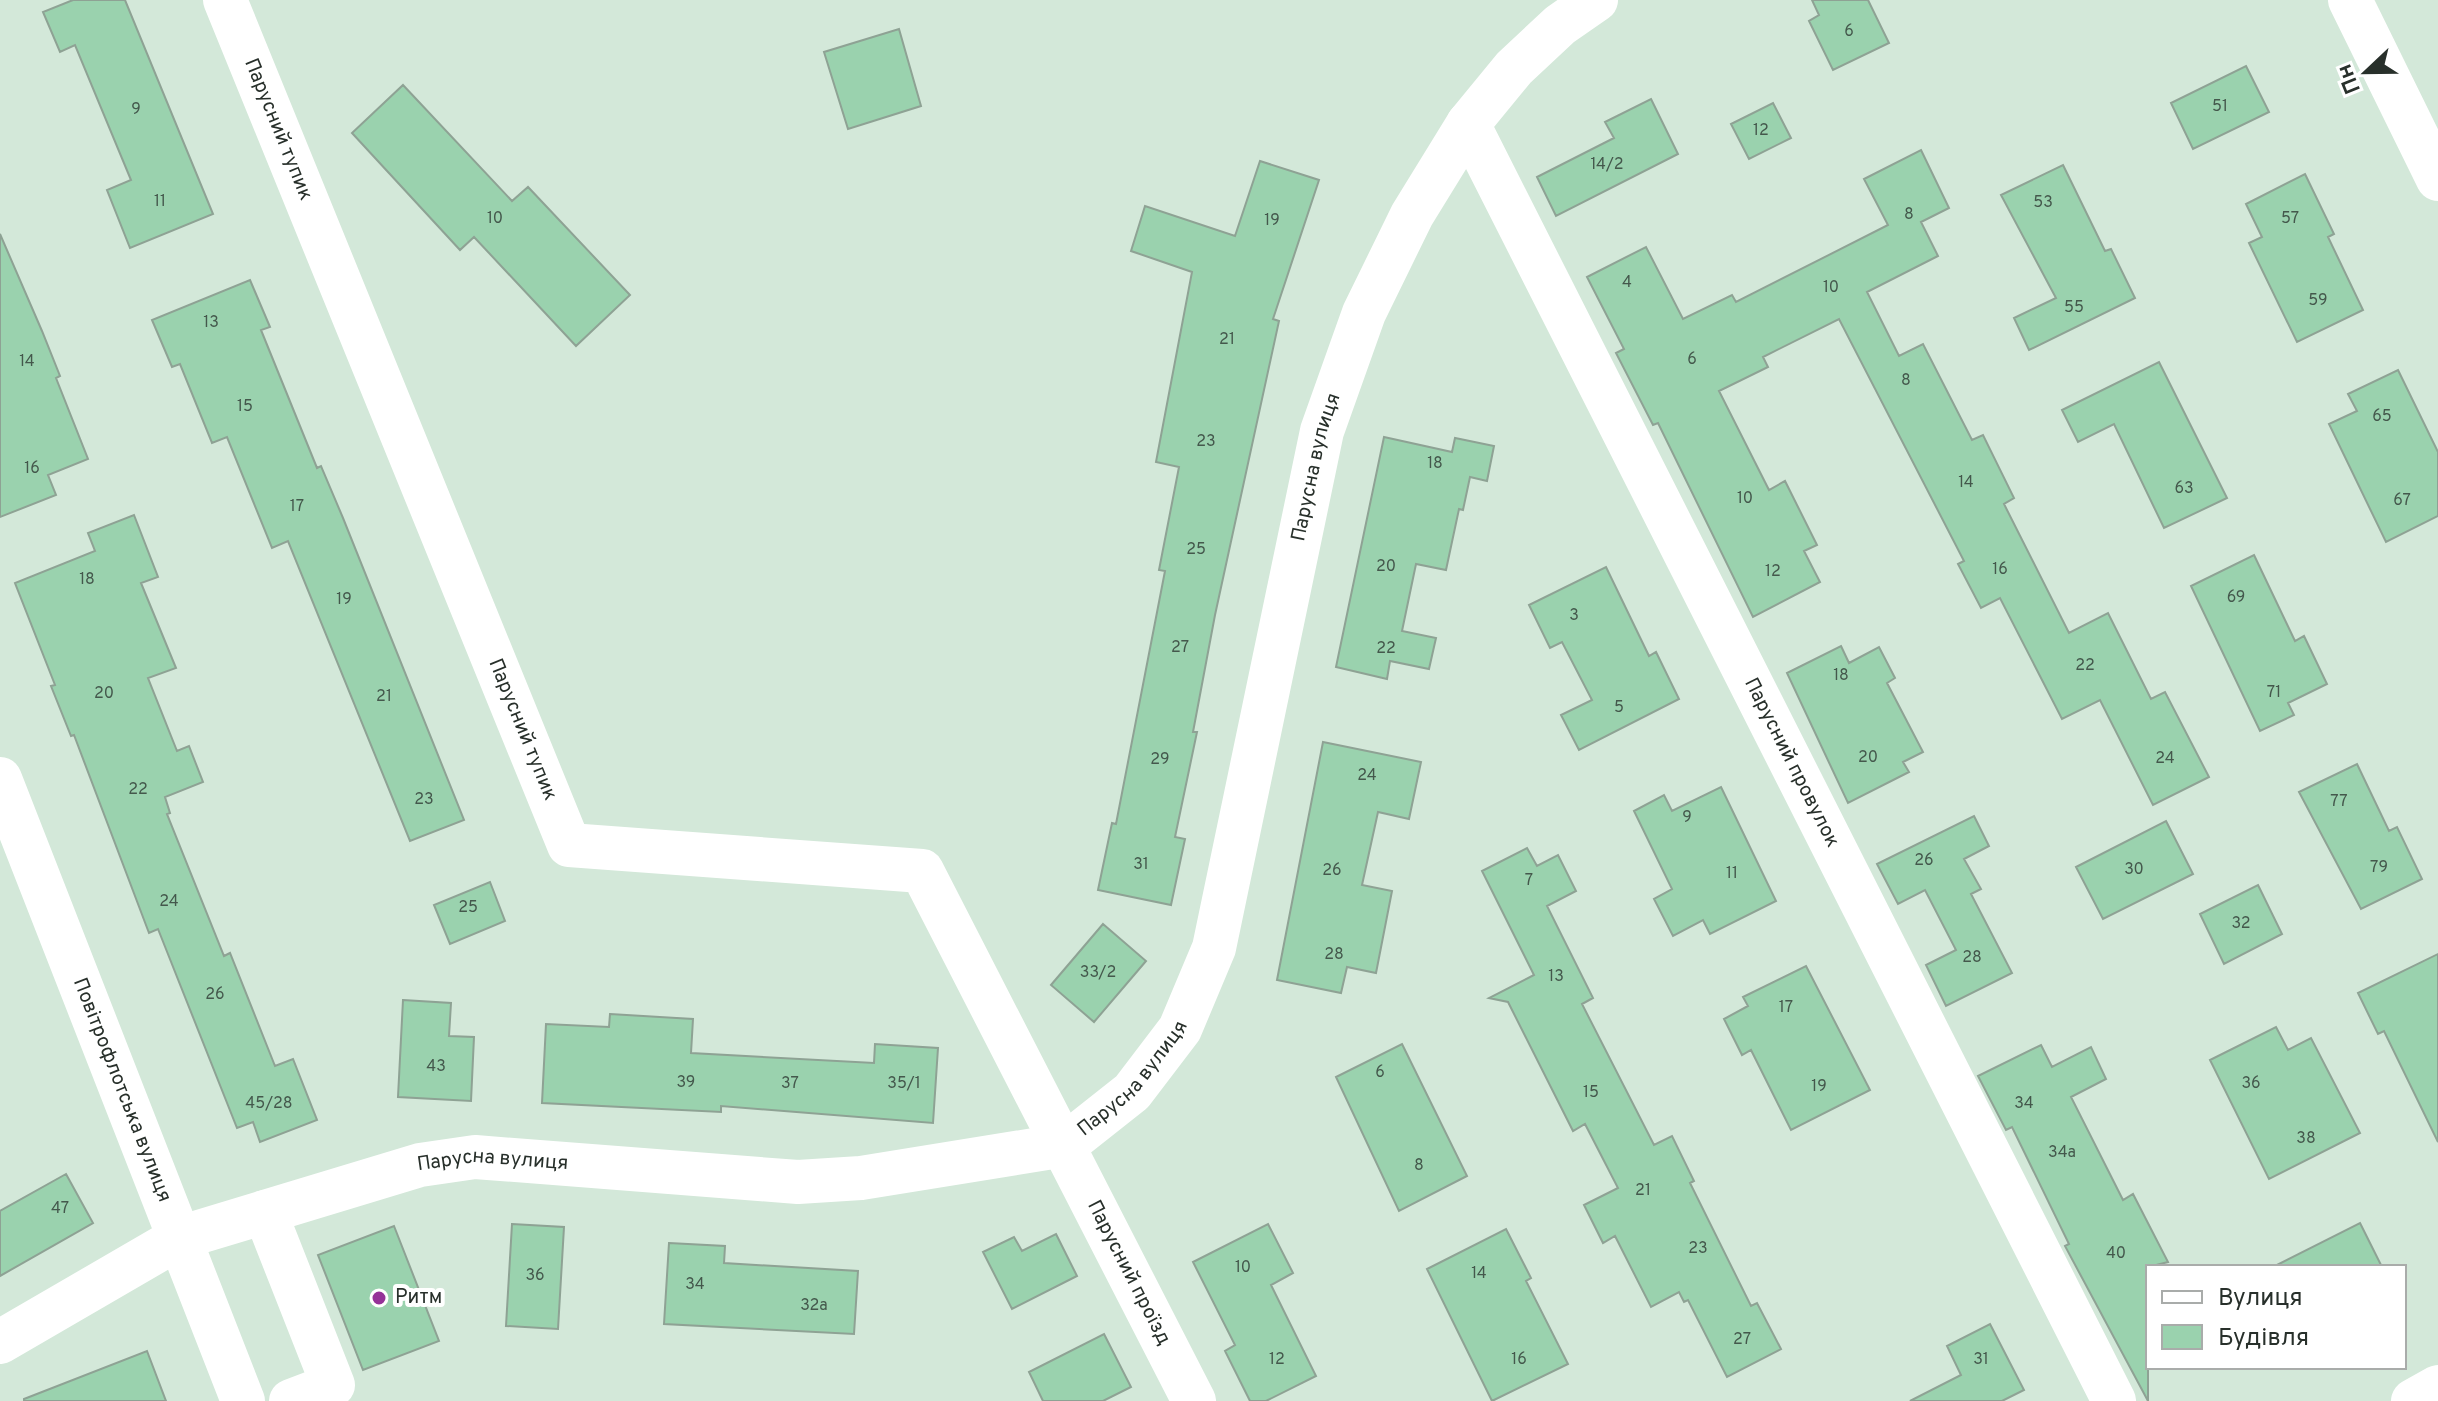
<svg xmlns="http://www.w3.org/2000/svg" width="2438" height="1401" font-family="Overpass,sans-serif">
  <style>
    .building { fill: #9ad2ae; stroke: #8ea294; stroke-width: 2 }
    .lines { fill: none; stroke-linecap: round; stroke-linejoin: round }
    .minor { stroke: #fff; stroke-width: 44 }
    .poi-dot { fill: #953298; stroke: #fff; stroke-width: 3 }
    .labels { text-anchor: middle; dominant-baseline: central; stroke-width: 8; stroke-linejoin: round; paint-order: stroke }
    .number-label { font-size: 16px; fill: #44584c }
    .street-label { font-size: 20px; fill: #28302b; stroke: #fff }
    .poi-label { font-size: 20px; fill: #28302b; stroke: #fff; text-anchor: start }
  </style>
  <rect width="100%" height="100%" fill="#d3e8d9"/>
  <!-- building -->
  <path class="building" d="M73,0h52l88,214 -83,34 -23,-58 24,-10 -56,-135 -15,7 -17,-40z
    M1812,0h56l21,43 -56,27 -24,-49 10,-6z
    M899,29l22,77 -73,23 -24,-77z
    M2246,66l23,46 -76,37 -22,-46z
    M403,85l109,116 16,-14 102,108 -54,51 -102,-109 -14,13 -108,-117z
    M1651,99l27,55 -122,62 -19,-39 77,-39 -9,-16z
    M1773,103l18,35 -42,21 -18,-35z
    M1921,150l28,58 -28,14 17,34 -71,36 32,64 24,-12 49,96 11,-5 31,63 -10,6 65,129 39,-20 43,86 14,-7 44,85 -56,28 -53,-105 -38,19 -62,-121 -19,10 -23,-44 6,-3 -125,-242 -76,38 5,10 -49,24 50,99 16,-9 32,64 -13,6 16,31 -67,35 -95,-194 -5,2 -37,-72 8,-4 -37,-72 59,-30 37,72 49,-24 4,7 152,-77 -24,-46z
    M1260,161l59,19 -46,139 6,2 -64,294 -22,117h4l-22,105 10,2 -14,66 -73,-15 14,-67 4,1 49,-253 -6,-1 20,-103 -23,-5 36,-190 -61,-21 14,-45 90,30z
    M2063,165l42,86 6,-2 24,49 -106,52 -15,-32 42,-20 -55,-103z
    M2305,174l29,60 -6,3 35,73 -66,32 -48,-99 13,-6 -16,-33z
    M0,234l42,97 18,45 -4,2 32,81 -40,16 8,20 -56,22z
    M250,280l20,47 -9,3 56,138 4,-2 22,52 121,302 -54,21 -122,-300 -16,7 -45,-111 -15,6 -32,-79 -8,3 -20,-47z
    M2159,362l68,136 -63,30 -50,-104 -36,18 -16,-32z
    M2398,370l40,82v64l-52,26 -57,-118 28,-13 -9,-17z
    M1384,437l68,15 3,-14 39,8 -7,35 -17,-4 -7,33 -4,-1 -13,61 -30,-6 -14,67 34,7 -7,31 -39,-8 -3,18 -51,-12z
    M134,515l24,62 -17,6 35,85 -28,10 29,73 12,-5 14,36 -38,15 5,16 -3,1 57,142 6,-3 45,113 18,-7 24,61 -57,22 -7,-20 -16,6 -79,-199 -9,4 -75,-198 -3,1 -20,-50 4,-1 -40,-102 80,-32 -7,-18z
    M2254,555l41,86 9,-5 23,48 -39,19 6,12 -34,16 -69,-145z
    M1606,567l43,89 7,-4 23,47 -100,51 -18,-35 31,-15 -30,-58 -12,6 -21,-43z
    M1841,646l8,17 30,-16 16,31 -8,5 36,69 -20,10 6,10 -61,31 -61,-130z
    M1323,742l98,20 -12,57 -31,-7 -16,73 30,6 -16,82 -29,-6 -6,26 -64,-13z
    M2357,764l32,67 8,-4 25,52 -61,30 -62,-117z
    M1721,787l55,114 -66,33 -7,-14 -30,16 -19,-37 18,-10 -38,-78 30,-16 8,16z
    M1974,816l15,30 -25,13 17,30 -10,5 41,79 -66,33 -20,-41 30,-15 -31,-60 -27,14 -21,-40z
    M2166,821l27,53 -90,45 -27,-52z
    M1527,848l10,18 21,-11 18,36 -29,15 46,92 -11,6 72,141 18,-9 22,45 -4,2 61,123 6,-3 24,46 -54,28 -39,-77 -4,2 -5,-10 -28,15 -36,-71 -12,7 -19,-38 34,-17 -33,-64 -12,7 -65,-129 -19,-4 45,-23 -52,-104z
    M490,882l15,39 -55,23 -16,-39z
    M2258,885l24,49 -58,30 -24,-50z
    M1103,924l43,37 -52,61 -43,-37z
    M2438,954v188l-54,-111 -6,3 -20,-41z
    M1806,966l64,124 -79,40 -40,-80 -9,5 -18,-36 24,-13 -5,-9z
    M403,1000l48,3 -2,33 25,1 -3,64 -73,-4z
    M610,1014l83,5 -2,34 183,10 1,-19 63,4 -5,75 -212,-17v6l-179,-9 4,-79 63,3z
    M2276,1027l12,23 23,-12 49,95 -91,46 -59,-119z
    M1402,1044l65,132 -68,35 -63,-134z
    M2041,1045l11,22 39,-20 15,32 -35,18 52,103 10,-6 35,68 -20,5v134l-83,-155 4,-2 -57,-117 -6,3 -28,-54z
    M66,1174l27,49 -93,53v-65z
    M2360,1223l22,44h-109z
    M512,1224l52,3 -6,102 -52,-3z
    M1268,1224l25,49 -22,12 45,91 -50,25h-16l-25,-50 10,-6 -42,-83z
    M394,1226l45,115 -76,29 -45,-115z
    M1506,1229l25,49 -5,3 42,83 -76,37 -65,-132z
    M1056,1234l21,42 -65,33 -29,-57 31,-15 8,14z
    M669,1243l56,3 -1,17 134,8 -4,63 -190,-10z
    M1990,1324l34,66 -22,11h-92l51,-26 -14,-29z
    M1104,1334l27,53 -28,14h-60l-14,-29z
    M147,1351l19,50h-142v-2z"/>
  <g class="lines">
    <!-- minor -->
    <g class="minor">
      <path id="s1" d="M225,0l344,845 353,26 272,530"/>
      <path d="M2350,0l88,179"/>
      <path id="s2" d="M1468,124l646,1277"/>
      <path id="s3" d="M0,779l243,622"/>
      <path d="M265,1212l68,173 -42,16"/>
      <path id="s4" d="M0,1342l179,-104 241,-73 55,-8 323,25 63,-4 204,-33 67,-53 48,-63 34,-81 108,-517 42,-118 48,-98 56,-91 46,-56 46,-43 36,-25"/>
      <path d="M2413,1401l25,-14"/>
    </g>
  </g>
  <!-- markers -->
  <circle class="poi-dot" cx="379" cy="1298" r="8"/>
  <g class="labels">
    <!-- number labels -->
    <g class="number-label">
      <text x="1849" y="32">6</text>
      <text x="2220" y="107">51</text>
      <text x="136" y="110">9</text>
      <text x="1761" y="131">12</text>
      <text x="1607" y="165">14/2</text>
      <text x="160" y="202">11</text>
      <text x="2043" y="203">53</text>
      <text x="1909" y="215">8</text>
      <text x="495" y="219">10</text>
      <text x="2290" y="219">57</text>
      <text x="1272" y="221">19</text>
      <text x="1627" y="283">4</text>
      <text x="1831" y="288">10</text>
      <text x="2318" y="301">59</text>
      <text x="2074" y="308">55</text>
      <text x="211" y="323">13</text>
      <text x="1227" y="340">21</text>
      <text x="1692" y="360">6</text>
      <text x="27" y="362">14</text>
      <text x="1906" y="381">8</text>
      <text x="245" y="407">15</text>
      <text x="2382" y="417">65</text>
      <text x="1206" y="442">23</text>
      <text x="1435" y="464">18</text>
      <text x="32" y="469">16</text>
      <text x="1966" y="483">14</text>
      <text x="2184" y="489">63</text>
      <text x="1745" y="499">10</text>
      <text x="2402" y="501">67</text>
      <text x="297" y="507">17</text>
      <text x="1196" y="550">25</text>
      <text x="1386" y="567">20</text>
      <text x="2000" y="570">16</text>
      <text x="1773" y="572">12</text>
      <text x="87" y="580">18</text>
      <text x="2236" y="598">69</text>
      <text x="344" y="600">19</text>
      <text x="1574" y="616">3</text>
      <text x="1180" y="648">27</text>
      <text x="1386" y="649">22</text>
      <text x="2085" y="666">22</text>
      <text x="1841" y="676">18</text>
      <text x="2274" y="693">71</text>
      <text x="104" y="694">20</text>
      <text x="384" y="697">21</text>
      <text x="1619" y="708">5</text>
      <text x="1868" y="758">20</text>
      <text x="2165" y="759">24</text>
      <text x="1160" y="760">29</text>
      <text x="1367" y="776">24</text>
      <text x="138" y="790">22</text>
      <text x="424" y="800">23</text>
      <text x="2339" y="802">77</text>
      <text x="1687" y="818">9</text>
      <text x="1924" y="861">26</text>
      <text x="1141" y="865">31</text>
      <text x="2379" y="868">79</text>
      <text x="2134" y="870">30</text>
      <text x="1332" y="871">26</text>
      <text x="1732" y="874">11</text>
      <text x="1529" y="881">7</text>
      <text x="169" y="902">24</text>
      <text x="468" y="908">25</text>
      <text x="2241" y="924">32</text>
      <text x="1334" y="955">28</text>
      <text x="1972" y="958">28</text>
      <text x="1098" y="973">33/2</text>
      <text x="1556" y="977">13</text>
      <text x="215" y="995">26</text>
      <text x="1786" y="1008">17</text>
      <text x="436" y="1067">43</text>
      <text x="1380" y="1073">6</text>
      <text x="686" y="1083">39</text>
      <text x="790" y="1084">37</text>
      <text x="904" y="1084">35/1</text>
      <text x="2251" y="1084">36</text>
      <text x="1819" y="1087">19</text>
      <text x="1591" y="1093">15</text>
      <text x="269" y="1104">45/28</text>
      <text x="2024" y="1104">34</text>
      <text x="2306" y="1139">38</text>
      <text x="2062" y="1153">34а</text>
      <text x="1419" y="1166">8</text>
      <text x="1643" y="1191">21</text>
      <text x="60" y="1209">47</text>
      <text x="1698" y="1249">23</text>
      <text x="2116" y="1254">40</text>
      <text x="1243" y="1268">10</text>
      <text x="1479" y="1274">14</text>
      <text x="535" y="1276">36</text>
      <text x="695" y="1285">34</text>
      <text x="814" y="1306">32а</text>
      <text x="1742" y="1340">27</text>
      <text x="1277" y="1360">12</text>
      <text x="1519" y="1360">16</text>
      <text x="1981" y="1360">31</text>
    </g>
    <!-- street labels -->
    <g class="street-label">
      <text stroke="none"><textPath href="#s1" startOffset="140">Парусний тупик</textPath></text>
      <text stroke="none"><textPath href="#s4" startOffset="1852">Парусна вулиця</textPath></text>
      <text stroke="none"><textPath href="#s1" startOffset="788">Парусний тупик</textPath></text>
      <text stroke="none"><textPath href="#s2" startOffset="716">Парусний провулок</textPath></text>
      <text stroke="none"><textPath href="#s4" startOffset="1204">Парусна вулиця</textPath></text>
      <text stroke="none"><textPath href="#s3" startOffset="334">Повітрофлотська вулиця</textPath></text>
      <text stroke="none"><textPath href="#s4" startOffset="532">Парусна вулиця</textPath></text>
      <text stroke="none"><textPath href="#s1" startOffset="1718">Парусний проїзд</textPath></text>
    </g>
    <!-- poi labels -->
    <g class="poi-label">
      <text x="395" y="1298">Ритм</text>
    </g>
  </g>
  <!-- legend -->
  <rect x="2146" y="1265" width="260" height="104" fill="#ffffff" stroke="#a9acaa" stroke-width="2"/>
  <rect x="2162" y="1291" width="40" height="12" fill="#ffffff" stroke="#a9acaa" stroke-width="2"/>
  <text x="2218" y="1305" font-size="24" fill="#28302b">Вулиця</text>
  <rect x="2162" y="1325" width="40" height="24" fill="#9ad2ae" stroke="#a9acaa" stroke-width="2"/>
  <text x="2218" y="1345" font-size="24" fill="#28302b">Будівля</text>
  <!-- north arrow -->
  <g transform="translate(2366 72) rotate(248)" stroke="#ffffff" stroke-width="6" paint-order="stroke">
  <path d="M0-6L14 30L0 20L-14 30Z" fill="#28302b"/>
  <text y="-12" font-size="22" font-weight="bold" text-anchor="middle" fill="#28302b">Пн</text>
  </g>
</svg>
